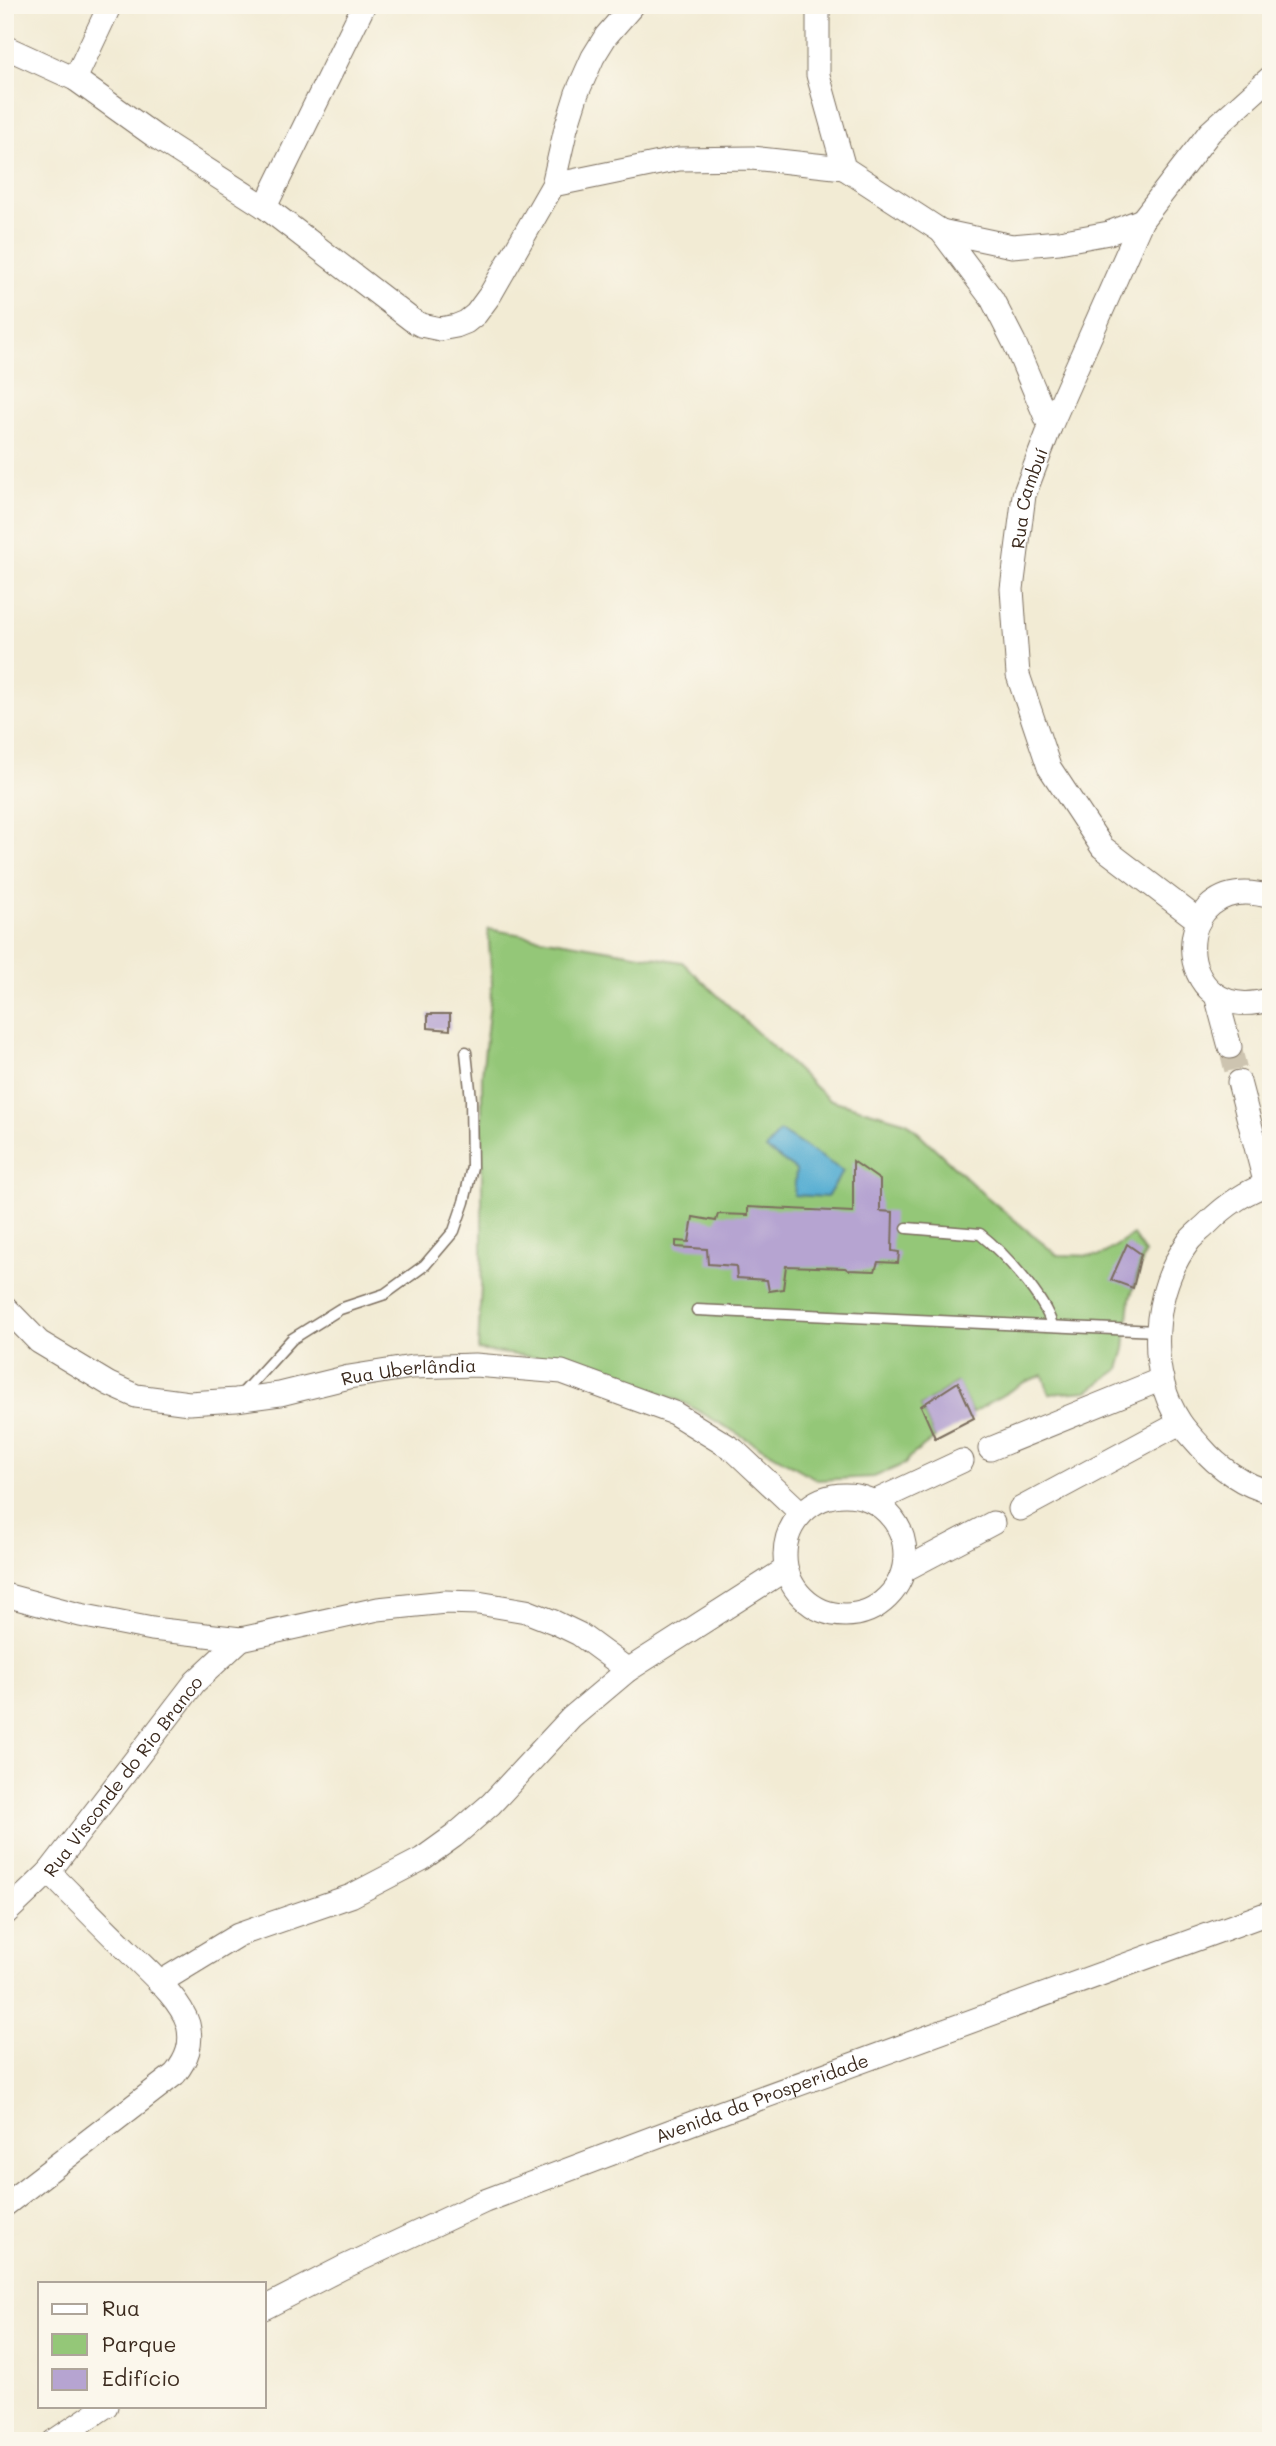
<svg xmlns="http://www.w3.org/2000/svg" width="1276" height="2446" font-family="Mali,sans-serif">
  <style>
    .green { fill: #94c778; stroke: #68784b; stroke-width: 2 }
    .water { fill: #54add2; stroke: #486c78; stroke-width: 2 }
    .building { fill: #b6a4d1 }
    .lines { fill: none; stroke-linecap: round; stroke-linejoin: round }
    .minor-tunnel { stroke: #cdc4b0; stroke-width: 23; stroke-dasharray: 23 11; stroke-linecap: butt }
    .service-casing { stroke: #7b6e5e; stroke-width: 13 }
    .minor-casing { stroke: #7b6e5e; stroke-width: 25 }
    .service { stroke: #fff; stroke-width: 10 }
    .minor { stroke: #fff; stroke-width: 23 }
    .labels { text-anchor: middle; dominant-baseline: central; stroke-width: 6; stroke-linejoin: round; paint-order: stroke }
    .street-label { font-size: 18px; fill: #3b2a1e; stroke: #fbf7ec }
  </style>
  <rect width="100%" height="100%" fill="#fbf7ec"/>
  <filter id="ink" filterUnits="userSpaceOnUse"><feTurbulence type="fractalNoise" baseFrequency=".0143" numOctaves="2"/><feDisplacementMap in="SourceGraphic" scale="14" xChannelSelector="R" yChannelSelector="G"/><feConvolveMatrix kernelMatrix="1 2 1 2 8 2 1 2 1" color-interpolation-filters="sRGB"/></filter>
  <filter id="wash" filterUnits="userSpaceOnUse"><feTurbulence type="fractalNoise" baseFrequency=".00686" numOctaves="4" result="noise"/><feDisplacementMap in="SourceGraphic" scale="28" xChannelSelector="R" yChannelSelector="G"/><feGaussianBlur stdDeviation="1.57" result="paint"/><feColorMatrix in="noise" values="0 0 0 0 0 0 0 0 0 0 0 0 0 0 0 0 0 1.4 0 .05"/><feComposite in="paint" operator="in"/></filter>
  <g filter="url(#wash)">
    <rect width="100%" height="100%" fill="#f2ebd4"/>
    <!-- green -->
    <path class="green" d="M488,929l194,33 146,137 79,23 74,70 76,63 43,1 33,-21 12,18 -15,46 -5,50 -6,20 -31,22 -39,3 -6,-19 -18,7 -53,31 -15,-31 -36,24 14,32 -24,18 -6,8 -31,13 -56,3 -132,-76 -98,-40 -110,-14 4,-87v-188l10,-91z"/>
    <!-- water -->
    <path class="water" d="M780,1131l63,40 -16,26 -33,-2 2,-25 -30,-21z"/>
    <g id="blocks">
      <!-- building -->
      <path class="building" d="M428,1014h22v16l-22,-2z
        M853,1161l27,19v31l13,1 -1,39 7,1 -1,11 -20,-1 -3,9 -27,-1 -3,-2 -59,-2 -3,23 -14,2 -2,-11 -30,-2 -1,-12 -28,-2 -1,-15 -31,-2v-6l13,1 4,-25 23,4 2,-7 30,1v-8l105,5z
        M1127,1244l14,10 -8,34 -22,-8z
        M958,1382l16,36 -39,20 -14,-32z"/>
    </g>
  </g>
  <g filter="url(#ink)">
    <use href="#blocks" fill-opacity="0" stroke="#7b6e5e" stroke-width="2"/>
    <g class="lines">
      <!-- minor-tunnel -->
      <path class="minor-tunnel" d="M1230,1047l9,35"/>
      <defs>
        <path id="service" d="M907,1228l73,6c24,19 64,63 72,91
          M697,1310l460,21
          M240,1396l52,-57 48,-30 45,-15 40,-29 29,-34 10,-29 8,-35 -1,-68 -5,-47"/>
        <g id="minor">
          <path d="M818,5v70l26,93 97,63"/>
          <path d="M5,47l70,32 81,58 109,70 147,113 9,5 19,4 16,-3 10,-4 10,-8 14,-19 63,-110 13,-57 11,-35 16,-36 13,-21 27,-31"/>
          <path d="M75,79l35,-74"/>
          <path d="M553,185l126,-26 73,-1 92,10"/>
          <path d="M265,207l99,-202"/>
          <path d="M1050,427l-36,-85 -22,-43 -51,-68 71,15 47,-4 50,-9 33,-13"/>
          <path d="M1271,897c-107,-31 -102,135 0,102"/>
          <path id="s1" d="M1199,921l-97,-74 -53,-80 -31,-92 -6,-86 12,-94 26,-68 92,-207 68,-88 61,-55"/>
          <path d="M1216,995l14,52"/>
          <path d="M1239,1082l27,103"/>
          <path d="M1271,1184c-23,5 -47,23 -63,39 -6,6 -14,12 -19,18 -37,50 -43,129 -9,181 6,9 14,17 21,25 17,20 43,39 70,45"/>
          <path id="s2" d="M5,1307l34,35 70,42 27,12 53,7 47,-3 44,-6 69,-17 63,-10 63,-2 87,7 112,41 60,37 67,63"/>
          <path d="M990,1449l172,-70"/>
          <circle cx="845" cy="1555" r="60"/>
          <path d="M874,1502l88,-41"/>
          <path d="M1020,1509l160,-86"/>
          <path d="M904,1570l89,-47"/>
          <path d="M5,1595l75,20 72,14 89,10 137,-30 67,-7 33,1 48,8 28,11 25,12 49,36"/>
          <path id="s3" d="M5,1914l44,-42 146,-190 46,-43"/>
          <path d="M159,1983l79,-48 113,-39 71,-37 32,-23 37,-32 80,-86 57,-48 158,-101"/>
          <path d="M5,2205l170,-131c12,-15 18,-30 13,-50 -8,-27 -43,-55 -62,-75 -26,-25 -51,-51 -77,-77"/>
          <path id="s4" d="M264,2308l78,-40 143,-67 218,-82 568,-207"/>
          <path d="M54,2441l52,-35"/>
        </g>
      </defs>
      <!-- service casing -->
      <use href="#service" class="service-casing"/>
      <!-- minor casing -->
      <use href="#minor" class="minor-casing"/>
      <!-- service -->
      <use href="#service" class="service"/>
      <!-- minor -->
      <use href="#minor" class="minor"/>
    </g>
  </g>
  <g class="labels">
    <!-- street labels -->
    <g class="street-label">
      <text stroke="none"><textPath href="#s1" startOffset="494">Rua Cambuí</textPath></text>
      <text stroke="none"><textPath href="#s2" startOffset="436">Rua Uberlândia</textPath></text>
      <text stroke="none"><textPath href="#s3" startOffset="182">Rua Visconde do Rio Branco</textPath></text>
      <text stroke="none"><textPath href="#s4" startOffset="541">Avenida da Prosperidade</textPath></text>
    </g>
  </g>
  <!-- margin -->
  <rect width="1276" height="2446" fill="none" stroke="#fbf7ec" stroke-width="28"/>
  <!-- legend -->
  <rect x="38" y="2282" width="228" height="126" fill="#fbf7ec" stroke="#aea59a" stroke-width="2"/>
  <rect x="52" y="2304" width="35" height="10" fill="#ffffff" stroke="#aea59a" stroke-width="2"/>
  <text x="102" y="2316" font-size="21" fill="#3b2a1e">Rua</text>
  <rect x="52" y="2334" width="35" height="21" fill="#94c778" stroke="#aea59a" stroke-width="2"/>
  <text x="102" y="2352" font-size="21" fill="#3b2a1e">Parque</text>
  <rect x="52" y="2369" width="35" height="21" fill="#b6a4d1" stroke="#aea59a" stroke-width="2"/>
  <text x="102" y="2386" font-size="21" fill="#3b2a1e">Edifício</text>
</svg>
